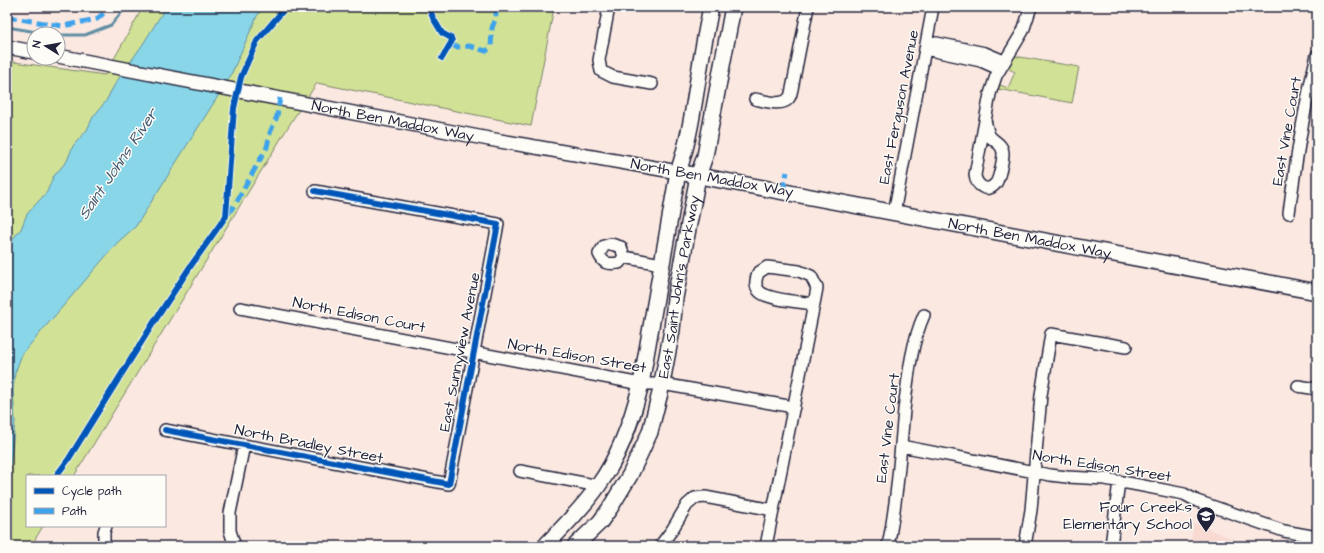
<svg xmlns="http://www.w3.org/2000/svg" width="1324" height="553" font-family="'Architects Daughter',sans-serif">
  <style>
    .built { fill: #f8dad2 }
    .green { fill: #d1e296; stroke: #7a8268 }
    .water { fill: #8ad6e9; stroke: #608ea3 }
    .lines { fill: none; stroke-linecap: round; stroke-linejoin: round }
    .stream { stroke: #608ea3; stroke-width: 3 }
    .minor-casing { stroke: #22223b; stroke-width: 14 }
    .tertiary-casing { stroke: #22223b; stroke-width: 16 }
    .secondary-casing { stroke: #22223b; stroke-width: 18 }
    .minor { stroke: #fdfcf7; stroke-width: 11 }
    .tertiary { stroke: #fdfcf7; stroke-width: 13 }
    .secondary { stroke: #fdfcf7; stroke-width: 15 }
    .quiet { stroke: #3ea2ec; stroke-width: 5; stroke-dasharray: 10 5; stroke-linecap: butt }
    .cycleway-casing { stroke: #fdfcf7; stroke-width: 8 }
    .cycleway { stroke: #0057b8; stroke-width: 6 }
    .labels { text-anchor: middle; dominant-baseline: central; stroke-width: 3; stroke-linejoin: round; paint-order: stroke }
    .street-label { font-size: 15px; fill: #22223b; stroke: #fdfcf7 }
    .poi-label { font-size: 15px; fill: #22223b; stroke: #fdfcf7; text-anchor: end }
    .water-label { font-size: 16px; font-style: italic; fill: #41586f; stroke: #fdfcf7 }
  </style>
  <rect width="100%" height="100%" fill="#fae8e1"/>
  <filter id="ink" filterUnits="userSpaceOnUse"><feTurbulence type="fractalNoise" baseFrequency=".025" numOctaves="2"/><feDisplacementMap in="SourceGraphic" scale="8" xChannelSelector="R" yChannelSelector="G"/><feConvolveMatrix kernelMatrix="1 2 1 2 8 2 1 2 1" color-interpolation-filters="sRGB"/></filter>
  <g filter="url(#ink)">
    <!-- built -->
    <path class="built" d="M1194,523l51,21 7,2h-62z"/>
    <!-- green -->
    <path class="green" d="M143,7h411l-23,119 -214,-43 -24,36 -219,357h-47v50h16l-12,20h-24v-485l98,14z
      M1014,56l65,11 -7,36 -74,-14 2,-4 8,3 7,-16 -8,-4z"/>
    <!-- water -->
    <path class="water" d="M166,7h97l-6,9 -27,61 -94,149 -18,16 -96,112 -7,19 -2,17 2,32 -8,72v-248l14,-17 6,-15 20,-22 6,-15 14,-16 6,-15 14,-16 6,-13 13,-16 9,-17 28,-40z"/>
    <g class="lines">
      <!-- stream -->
      <path class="stream" d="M7,27l42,7
        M58,35h27l26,-10 15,-18"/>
      <defs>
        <path id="minor" d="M609,7l-10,53 2,11 12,6 39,7
          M927,41l58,12 19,8
          M925,49l56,12 18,8
          M755,99c10,2 27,8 34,-1 2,-2 2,-6 3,-9l16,-82
          M985,120c1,4 2,10 4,15 4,7 14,8 14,19 0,6 -4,25 -7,29 -8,11 -20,3 -21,-8l15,-81 6,-18 27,-45 8,-24
          M894,213l39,-206
          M1289,213c7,-54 15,-106 28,-158
          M624,257l-5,6c-11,1 -15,2 -20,-9l5,-8 7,-2 10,3 3,10 37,7
          M240,308l401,76h21l132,23
          M1298,386l19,3
          M165,430l284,54 49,-260 -183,-33
          M901,446l149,29 17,2 38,2 28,5 51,10 13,7 87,30 33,6
          M520,471l79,15
          M104,546v-14l2,-6
          M235,546l-5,-15v-18l14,-68
          M660,546l12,-16 15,-25 8,-7 10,-1 68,13
          M766,546c16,-81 32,-161 48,-242l3,-16 -6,-12 -12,-5 -32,-4 -9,6c-2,6 -4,12 1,18 8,9 42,11 55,13
          M888,546c9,-45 12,-91 16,-136 4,-32 7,-66 20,-95
          M1025,546l6,-36 10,-115 10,-61 75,13
          M1111,546l8,-65"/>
        <g id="tertiary">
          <path d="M7,47l27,5"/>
          <path id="s1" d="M58,56l431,83 189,33"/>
        </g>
        <g id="secondary">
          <path id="s2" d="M678,172l639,120"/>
          <path d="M545,546c18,-19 38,-38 53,-60 22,-30 34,-66 43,-102l37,-212c12,-34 16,-69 22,-105 3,-20 7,-40 11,-60"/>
          <path id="s3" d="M575,546l25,-24 10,-14 20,-33 20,-43 10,-39 12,-63 3,-32 23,-122 7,-20 28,-149"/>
        </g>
      </defs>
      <!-- minor casing -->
      <use href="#minor" class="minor-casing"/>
      <!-- tertiary casing -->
      <use href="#tertiary" class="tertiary-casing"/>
      <!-- secondary casing -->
      <use href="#secondary" class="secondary-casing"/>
      <!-- minor -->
      <use href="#minor" class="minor"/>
      <!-- tertiary -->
      <use href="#tertiary" class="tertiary"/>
      <!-- secondary -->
      <use href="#secondary" class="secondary"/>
      <!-- quiet -->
      <path class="quiet" d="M7,17l56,9 34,-7 14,-12
        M451,44l5,3 13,-1 17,5 5,-3 1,-20 4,-11v-10
        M783,191l4,-19
        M228,214l9,-13 30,-54 3,-14 7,-17 3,-18"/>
      <defs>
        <path id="cycleway" d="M429,7l4,11 9,15 9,5 1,3 -10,17
          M165,430l284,54 49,-260 -183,-33
          M56,476l12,-16 86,-138 36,-55 36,-51 8,-108 7,-31 16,-36 29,-34"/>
      </defs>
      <!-- cycleway casing -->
      <use href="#cycleway" class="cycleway-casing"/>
      <!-- cycleway -->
      <use href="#cycleway" class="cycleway"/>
    </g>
  </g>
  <!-- icons -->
  <defs>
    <symbol id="school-pin" viewBox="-11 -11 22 30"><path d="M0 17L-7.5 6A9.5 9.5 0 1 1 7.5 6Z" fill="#22223b" stroke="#fdfcf7"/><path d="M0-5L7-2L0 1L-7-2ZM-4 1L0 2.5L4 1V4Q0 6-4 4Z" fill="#fff"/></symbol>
  </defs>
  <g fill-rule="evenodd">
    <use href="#school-pin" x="1195" y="505" width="22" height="30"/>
  </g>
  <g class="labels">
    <!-- street labels -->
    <g class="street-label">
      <text transform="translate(899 107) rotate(-79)">East Ferguson Avenue</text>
      <text stroke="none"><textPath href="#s1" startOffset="341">North Ben Maddox Way</textPath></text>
      <text transform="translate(1287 131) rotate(-80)">East Vine Court</text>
      <text transform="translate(712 178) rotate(10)">North Ben Maddox Way</text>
      <text stroke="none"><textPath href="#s2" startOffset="358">North Ben Maddox Way</textPath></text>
      <text stroke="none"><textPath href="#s3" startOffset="286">East Saint John's Parkway</textPath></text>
      <text transform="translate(359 315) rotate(11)">North Edison Court</text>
      <text transform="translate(460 352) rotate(-79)">East Sunnyview Avenue</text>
      <text transform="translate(577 356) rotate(10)">North Edison Street</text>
      <text transform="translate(888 428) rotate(-83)">East Vine Court</text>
      <text transform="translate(309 444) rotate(11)">North Bradley Street</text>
      <text transform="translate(1102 466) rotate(9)">North Edison Street</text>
    </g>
    <!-- poi labels -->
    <g class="poi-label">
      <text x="1192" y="507">Four Creeks<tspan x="1192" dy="17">Elementary School</tspan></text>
    </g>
    <!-- water labels -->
    <g class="water-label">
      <text transform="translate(118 164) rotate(-56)">Saint Johns River</text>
    </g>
  </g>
  <!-- margin -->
  <rect width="1324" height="553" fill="none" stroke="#fdfcf7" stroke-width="24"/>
  <rect x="12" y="12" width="1300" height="529" fill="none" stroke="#22223b" stroke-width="1.5" filter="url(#ink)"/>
  <!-- legend -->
  <rect x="26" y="475" width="140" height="52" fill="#fdfcf7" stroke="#a5a5ac"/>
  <rect x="34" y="488" width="20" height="6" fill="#0057b8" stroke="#a5a5ac"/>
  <text x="62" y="495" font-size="12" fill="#22223b">Cycle path</text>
  <rect x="34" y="508" width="20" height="6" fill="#3ea2ec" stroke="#a5a5ac"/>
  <text x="62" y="515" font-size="12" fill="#22223b">Path</text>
  <!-- north arrow -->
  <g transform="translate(46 46) rotate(281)"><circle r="19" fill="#fdfcf7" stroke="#a5a5ac"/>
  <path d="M0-3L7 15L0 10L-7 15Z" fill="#22223b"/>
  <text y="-6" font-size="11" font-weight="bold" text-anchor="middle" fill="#22223b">N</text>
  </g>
</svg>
